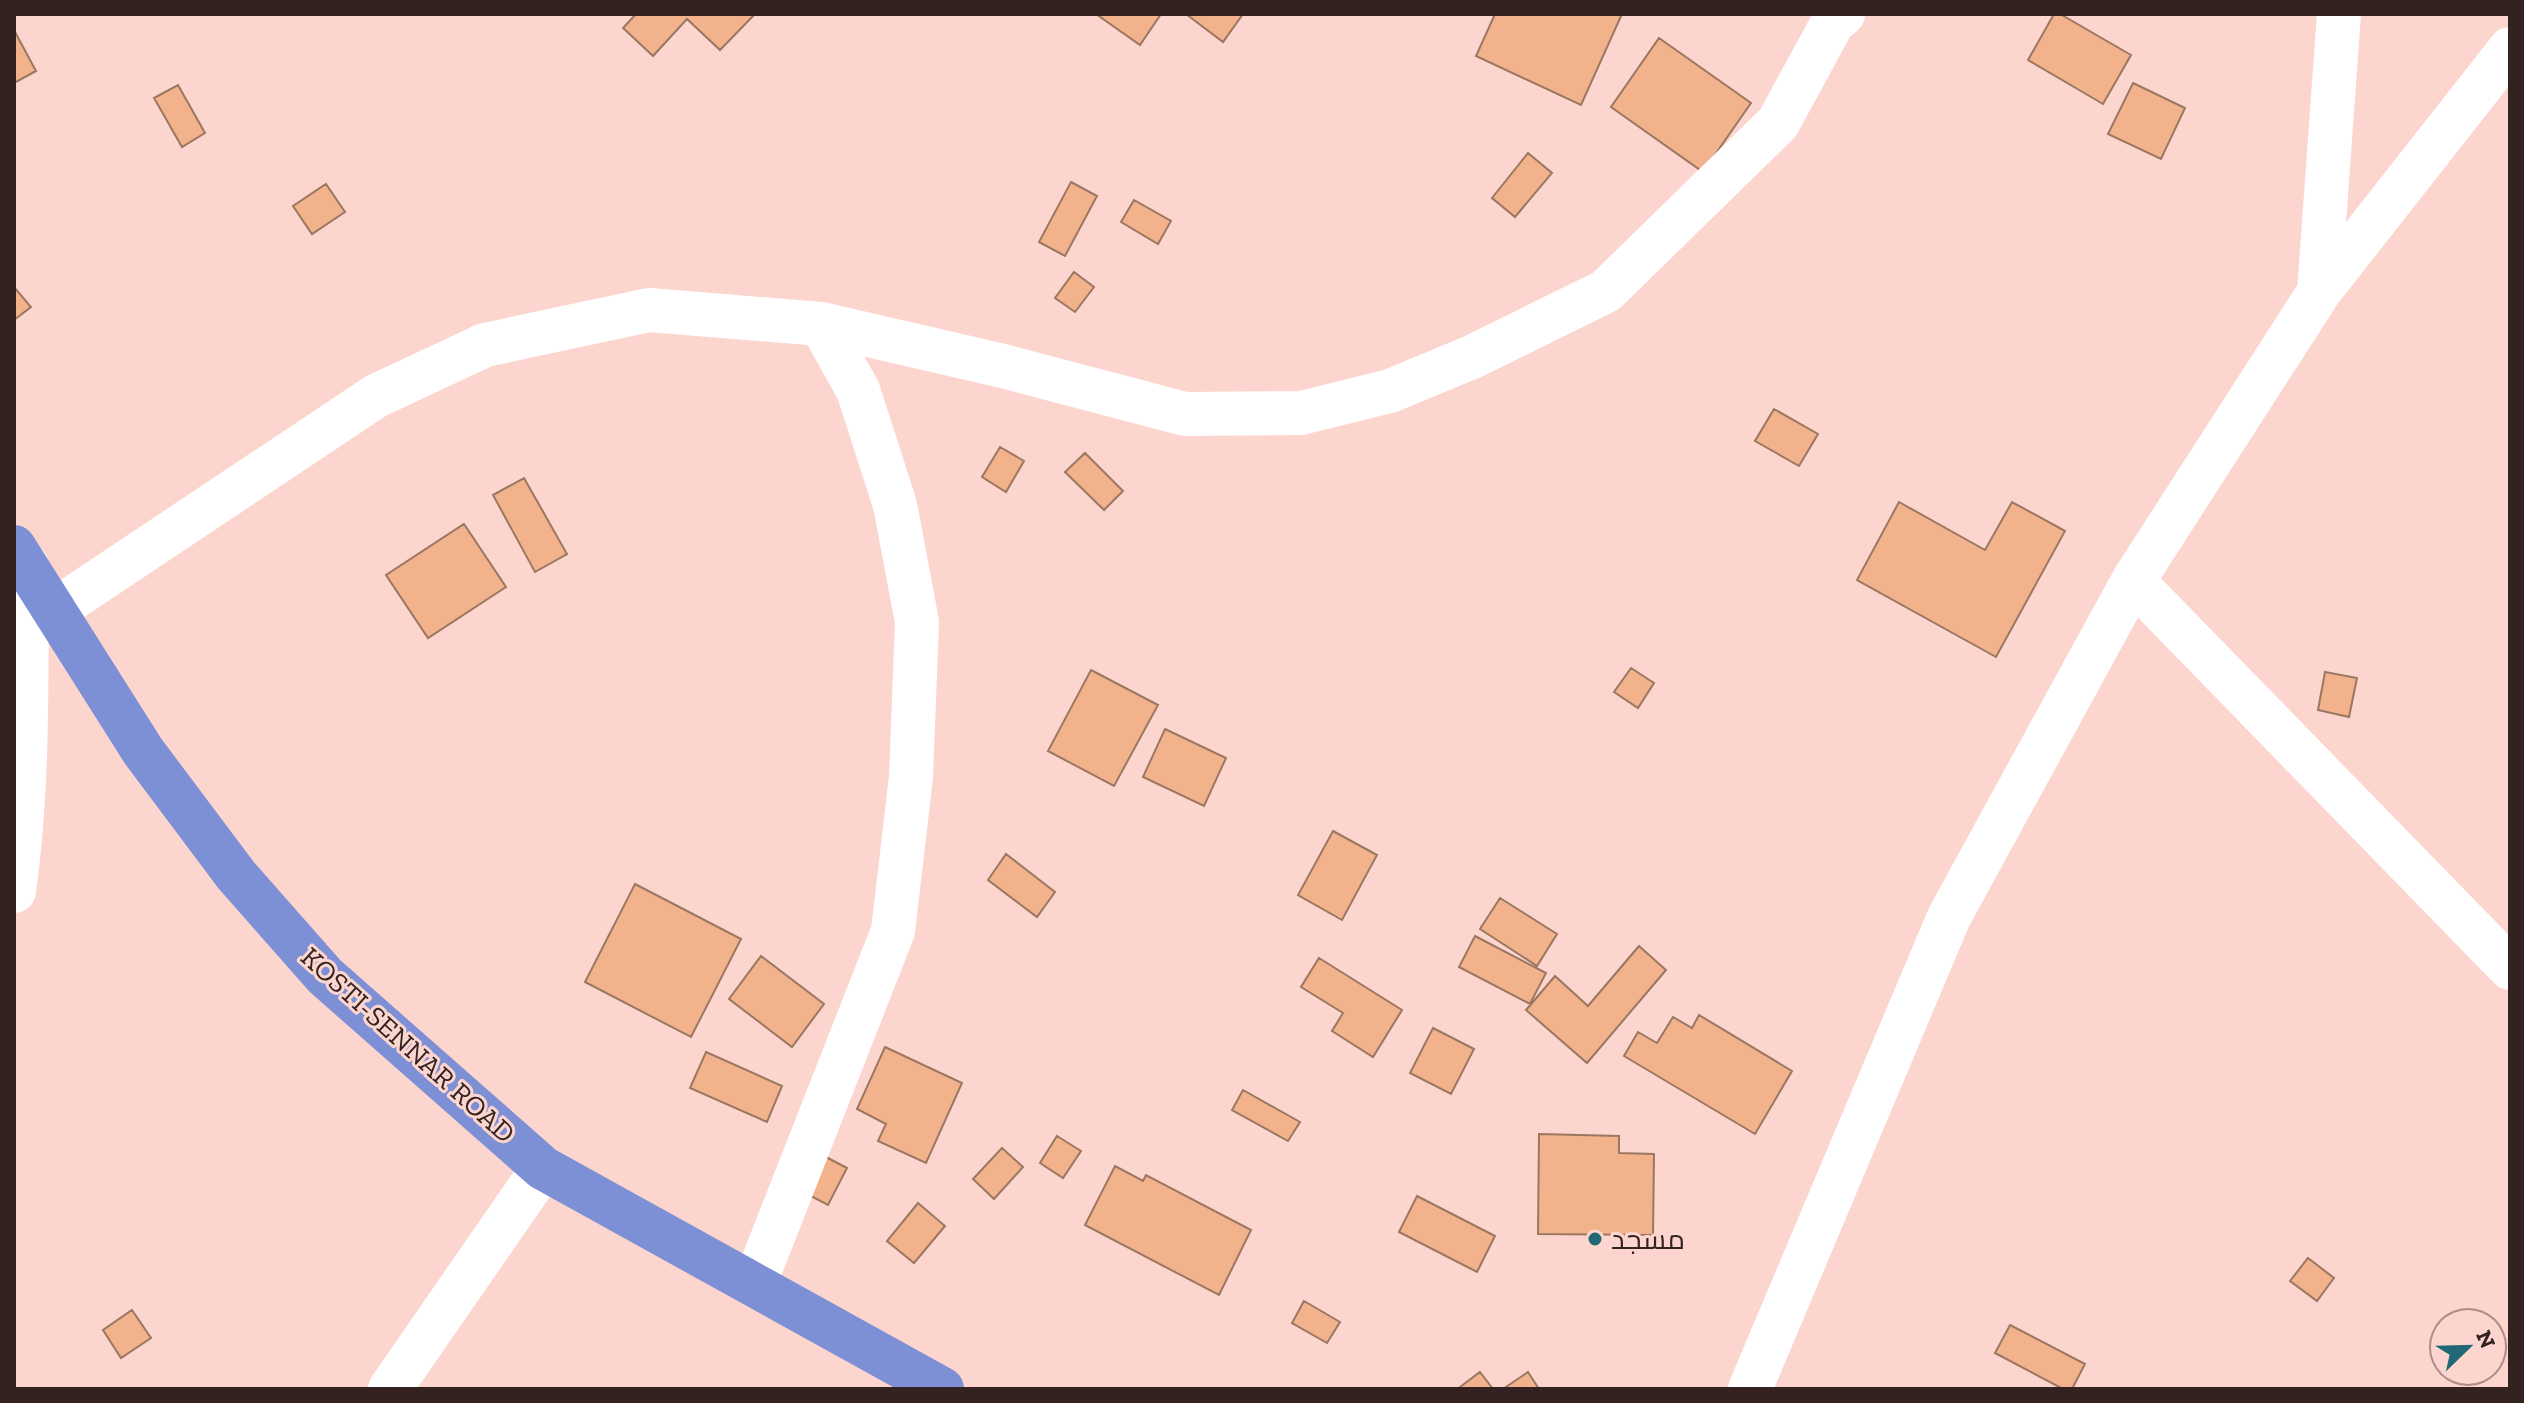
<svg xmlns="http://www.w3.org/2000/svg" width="2524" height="1403" font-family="'Zilla Slab',Cairo,serif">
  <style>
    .building { fill: #f2b28c; stroke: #9b7762; stroke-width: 2 }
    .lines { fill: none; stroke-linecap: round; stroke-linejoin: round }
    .minor { stroke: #fff; stroke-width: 44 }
    .highway { stroke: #7d8fd5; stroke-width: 44 }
    .poi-dot { fill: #206875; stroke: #fcd6ce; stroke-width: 3 }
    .labels { text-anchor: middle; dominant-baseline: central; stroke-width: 6; stroke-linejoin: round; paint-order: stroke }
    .street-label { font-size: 28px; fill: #33221f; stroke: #fcd6ce }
    .poi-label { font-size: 28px; fill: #33221f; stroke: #fcd6ce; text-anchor: start }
  </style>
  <rect width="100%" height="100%" fill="#fcd6ce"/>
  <!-- building -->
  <path class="building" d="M636,14h118v1l-34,35 -33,-31 -34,37 -30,-28z
    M1096,14h65l-21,31z
    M1186,14h57l-20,28z
    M1495,14h127l-41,91 -105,-49z
    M2054,14h6l71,41 -28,49 -75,-44z
    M14,30l22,41 -22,12z
    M1659,38l92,65 -48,69 -92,-65z
    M2133,83l52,25 -24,51 -53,-25z
    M178,85l27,48 -23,14 -28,-49z
    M1528,153l24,20 -37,44 -23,-19z
    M1071,182l26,14 -32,60 -26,-14z
    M326,184l19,28 -33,22 -19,-28z
    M1134,200l37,21 -13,23 -37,-22z
    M1074,272l20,15 -19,25 -20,-14z
    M14,287l17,20 -17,13z
    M1774,409l44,25 -19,32 -44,-25z
    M1000,447l24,14 -18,31 -24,-15z
    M1085,453l38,38 -19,19 -39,-38z
    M524,478l43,76 -32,18 -42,-77z
    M1899,502l86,48 27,-48 53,29 -69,126 -139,-77z
    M464,524l42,63 -78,51 -42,-63z
    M1631,668l23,15 -16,25 -24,-16z
    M1091,670l67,35 -44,81 -66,-35z
    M2325,672l32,6 -8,39 -31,-7z
    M1165,729l61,29 -22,48 -61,-29z
    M1333,831l44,24 -35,65 -44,-25z
    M1006,854l49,38 -18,25 -49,-37z
    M635,884l106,55 -50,98 -106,-55z
    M1500,898l57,36 -20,32 -57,-37z
    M1475,936l71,37 -16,31 -71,-37z
    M1639,946l27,24 -79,93 -61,-53 29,-34 33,30z
    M761,956l63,48 -32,43 -63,-48z
    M1319,958l83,52 -29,47 -41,-26 11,-18 -42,-26z
    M1699,1015l93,56 -37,63 -131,-78 14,-24 19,11 16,-26 19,11z
    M1433,1028l41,21 -23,45 -41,-21z
    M885,1047l77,36 -36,80 -48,-22 8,-17 -29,-15z
    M706,1052l76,34 -15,36 -77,-34z
    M1243,1090l57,32 -12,19 -56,-31z
    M1539,1134l80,2v17l35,1 -1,81 -115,-1z
    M1057,1136l24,15 -18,27 -23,-15z
    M1002,1148l21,19 -29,32 -21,-20z
    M826,1157l21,11 -19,37 -21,-11z
    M1115,1166l28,15 3,-6 105,55 -32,65 -134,-70z
    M1417,1196l78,40 -18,36 -78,-40z
    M918,1203l27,23 -31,37 -27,-22z
    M2308,1258l26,20 -17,23 -27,-20z
    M1304,1301l36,21 -13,21 -35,-20z
    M132,1310l19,28 -30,20 -18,-28z
    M2010,1325l75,39 -13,25h-9l-68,-36z
    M1480,1372l13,17h-31l-2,-2z
    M1528,1372l11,17h-36z"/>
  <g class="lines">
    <!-- minor -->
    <path class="minor" d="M2319,292l20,-278
      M2133,581l377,387
      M55,610l321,-214 109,-51 164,-35 172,14 182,42 182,48 116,-1 89,-22 82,-34 134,-66 172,-168 55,-101 10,-8
      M14,891c15,-107 12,-217 13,-325
      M754,1285l139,-354 18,-154 6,-155 -22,-117 -37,-115 -37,-66
      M390,1389l153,-221
      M1750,1389l199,-472 184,-336 186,-289 191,-243"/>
    <!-- highway -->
    <path class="highway" d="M14,547l129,204 93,124 89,101 218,192 399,221"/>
  </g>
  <!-- markers -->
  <circle class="poi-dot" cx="1595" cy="1239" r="8"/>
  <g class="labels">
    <!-- street labels -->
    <g class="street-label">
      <text transform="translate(408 1045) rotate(42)">KOSTI-SENNAR ROAD</text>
    </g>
    <!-- poi labels -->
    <g class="poi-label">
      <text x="1611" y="1239">مسجد</text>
    </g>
  </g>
  <!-- border -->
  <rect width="2524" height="1403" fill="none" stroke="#33221f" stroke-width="32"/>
  <!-- north arrow -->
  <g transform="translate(2468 1347) rotate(67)"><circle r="38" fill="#fcd6ce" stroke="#ac8e88" stroke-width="2"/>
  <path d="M0-6L14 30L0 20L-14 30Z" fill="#206875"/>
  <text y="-12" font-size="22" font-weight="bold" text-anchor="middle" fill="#33221f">N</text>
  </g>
</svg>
